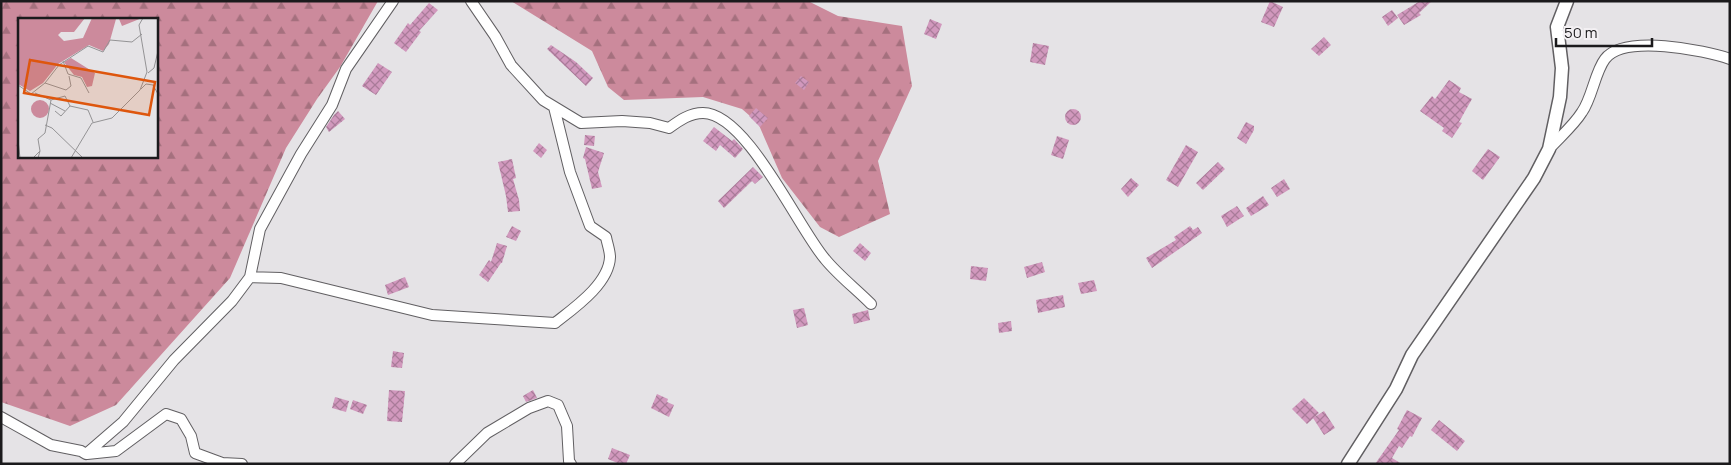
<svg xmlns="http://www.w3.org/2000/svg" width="1731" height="465" font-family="Manrope,sans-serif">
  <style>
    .forest { fill: url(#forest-firs); fill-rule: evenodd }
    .building { fill: url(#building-cross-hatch) }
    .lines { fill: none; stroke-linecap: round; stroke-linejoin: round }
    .minor-casing { stroke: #615f62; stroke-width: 12 }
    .tertiary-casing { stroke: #615f62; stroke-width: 15 }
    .minor { stroke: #fff; stroke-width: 10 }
    .tertiary { stroke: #fff; stroke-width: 12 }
    .inset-road { fill: none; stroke: #949395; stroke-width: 1 }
    .view { fill: #de560d; fill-opacity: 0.15; stroke: #de560d; stroke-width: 2.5 }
    .inset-edge { fill: none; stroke: #1b1a1c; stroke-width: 2.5 }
  </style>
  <defs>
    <pattern id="forest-firs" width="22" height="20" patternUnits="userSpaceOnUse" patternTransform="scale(1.25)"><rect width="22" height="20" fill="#cc8a9c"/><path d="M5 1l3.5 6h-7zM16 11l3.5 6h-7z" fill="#a5707e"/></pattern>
    <pattern id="building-cross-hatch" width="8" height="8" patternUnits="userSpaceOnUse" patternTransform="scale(1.25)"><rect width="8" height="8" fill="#d198bd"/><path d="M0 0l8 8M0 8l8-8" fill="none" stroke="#a97b99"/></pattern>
  </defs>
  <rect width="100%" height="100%" fill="#e5e3e6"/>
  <!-- forest -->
  <path class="forest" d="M1,1h377l-38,66 -23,32 -31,49 -56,130 -114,127 -46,21 -69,-24zM19,19h137v137h-137z
    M511,1h297l30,15 64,10 10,60 -34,75 12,53 -51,23 -19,-10 -38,-49 -24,-55 -16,-14 -39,-12 -79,3 -16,-13 -16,-36z"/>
  <!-- building -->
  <path class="building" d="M1270,1l13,6 -9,20 -13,-5z
    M1420,1h12l-13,12 2,2 -17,10 -7,-10z
    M429,3l9,7 -19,21 2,1 -15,20 -12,-9 14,-20 2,2z
    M1392,10l6,8 -10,8 -6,-9z
    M930,19l12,5 -6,15 -12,-5z
    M1324,37l7,8 -12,11 -8,-7z
    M1033,43l16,3 -4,19 -15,-3z
    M551,45l25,17 17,16 -7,8 -39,-37z
    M378,63l14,9 -16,23 -14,-9z
    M801,76l8,6 -5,8 -9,-7z
    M1449,80l12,8 -2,4 13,7 -13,23 3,1 -10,15 -10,-7 2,-3 -24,-17 12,-15 3,3z
    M756,108l12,10 -8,9 -11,-11z
    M1065 117a8 8 0 1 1 16 0a8 8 0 1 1-16 0Z
    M338,111l7,8 -16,13 -3,-5 8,-12z
    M1246,122l8,4v4l-8,14 -9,-6z
    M714,127l18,14 2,-2 9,10 -8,9 -15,-13 -4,6 -13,-10z
    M585,135l10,1 -1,10 -10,-1z
    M1057,136l12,4 -6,19 -12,-4z
    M539,143l8,7 -6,8 -8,-7z
    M1186,145l12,7 -20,35 -12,-7z
    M586,147l18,6 -6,19 4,15 -10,2 -7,-30 -2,-1z
    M1488,149l12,8 -17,23 -11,-9z
    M512,159l4,19 -3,1 6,21 1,11 -12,1 -2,-16 -8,-34z
    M1218,162l7,7 -22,21 -7,-7z
    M753,167l10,10 -8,7 -3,-3 -28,27 -6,-7z
    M1131,178l8,7 -11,12 -7,-8z
    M1284,179l6,10 -13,8 -6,-9z
    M1263,196l6,9 -18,11 -5,-8z
    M1237,206l7,10 -17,11 -6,-11z
    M512,226l9,5 -5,10 -10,-4z
    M1190,226l3,4 5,-3 4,6 -50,35 -6,-10 30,-18 -2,-3z
    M497,243l10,3 -5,17h-1l-13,19 -9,-7 10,-15 2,2z
    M860,243l11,10 -6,8 -12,-10z
    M1042,262l3,10 -18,6 -3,-11z
    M971,266l17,2 -2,13 -16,-2z
    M405,277l4,10 -21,8 -3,-10z
    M1094,280l3,11 -16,3 -3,-11z
    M1063,295l2,12 -27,6 -2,-13z
    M804,308l4,17 -11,3 -4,-18z
    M868,310l2,10 -16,4 -2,-10z
    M1011,321l1,10 -13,2 -1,-10z
    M393,351l11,2 -2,15 -11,-1z
    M389,390l16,1 -3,31 -15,-1z
    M533,390l4,8 -11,4 -3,-6z
    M657,394l11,5 -1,3 7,3 -5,12 -18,-9z
    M335,397l14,4 -3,11 -14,-4z
    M1304,398l15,15 -12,11 -15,-15z
    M353,400l14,5 -4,9 -13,-5z
    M1407,410l15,8 -10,19 -2,-1 -8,12 -3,-2 -7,12 10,6h-27l24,-34 -2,-1z
    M1324,411l11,17 -11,7 -11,-17z
    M1439,420l26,21 -8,10 -26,-21z
    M612,448l18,7 -4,9h-6l-12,-5z"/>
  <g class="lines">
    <defs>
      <path id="minor" d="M471,1l24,35 16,29 32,35 38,23 41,-2 28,2 19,5c11,-8 21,-15 34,-15 44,0 95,115 122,146 13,16 31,30 46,45
        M1549,149c11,-12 25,-24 33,-37 10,-14 13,-40 23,-53 19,-25 99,-9 125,0
        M250,277l31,1 151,37 123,8c19,-15 54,-39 55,-66 0,-6 -3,-14 -4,-20l-16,-11 -20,-54 -16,-65
        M1,417l50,28 30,6 5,3 37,-32 51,-62 58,-59 18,-24 10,-48 41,-75 31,-49 14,-36 47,-68
        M87,454l29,-3 50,-37 15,5 10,17 4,17 27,10 20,1
        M455,464l32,-31 42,-25 19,-7 10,4 9,21 2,35 2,3"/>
      <path id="tertiary" d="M1348,464l48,-75 16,-34 122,-177 15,-29 11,-52 2,-29 -5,-41 10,-26"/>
    </defs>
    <!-- minor casing -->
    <use href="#minor" class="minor-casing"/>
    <!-- tertiary casing -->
    <use href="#tertiary" class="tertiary-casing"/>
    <!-- minor -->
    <use href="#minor" class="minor"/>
    <!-- tertiary -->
    <use href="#tertiary" class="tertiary"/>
  </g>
  <!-- overview -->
  <g transform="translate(18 18)">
    <rect width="140" height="140" fill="#e5e3e6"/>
    <path d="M0,0h67l-11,14h-13l-3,3 6,6 19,-3 9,-20h50l-20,8 -3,-7h-3l-7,25 -6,7 -14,-6 -31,19 -15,19 -13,8 -12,-7zM53,40l24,15 -3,13 -5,1 -5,-10 -8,-2 -8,-10 -2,-3zM13 91a9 9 0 1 1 18 0a9 9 0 1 1-18 0Z" fill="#cc8a9c"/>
    <path class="inset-road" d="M45,43l5,13 13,4 8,15M130,55l6,-5 4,-17M27,65l21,7 5,-4 -2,-10M0,67l13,9 14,-11 14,-18 29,-19 15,6 7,-12 22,2 10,-8M123,71l5,-5 7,1 5,9M17,75l16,7 14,-4 5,10 18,4 5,12M32,85l15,8M37,93l6,5 9,-10M27,107l7,3 31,30M0,122l2,18M22,133l-2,-12 7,-6 6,-33M15,140l7,-7 -2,7M53,140l21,-35 20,-5 28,-28 7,-18 -8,-47 4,-7"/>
    <path class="view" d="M12,42l125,22 -6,33 -125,-22z"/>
    <rect width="140" height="140" class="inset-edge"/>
  </g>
  <!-- border -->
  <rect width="1731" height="465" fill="none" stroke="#1b1a1c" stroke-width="5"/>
  <!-- scale -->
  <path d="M1556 38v8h96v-8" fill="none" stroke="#1b1a1c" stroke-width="2.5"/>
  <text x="1564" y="38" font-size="15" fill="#1b1a1c" stroke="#f3f0f3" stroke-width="4" paint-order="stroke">50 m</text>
</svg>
